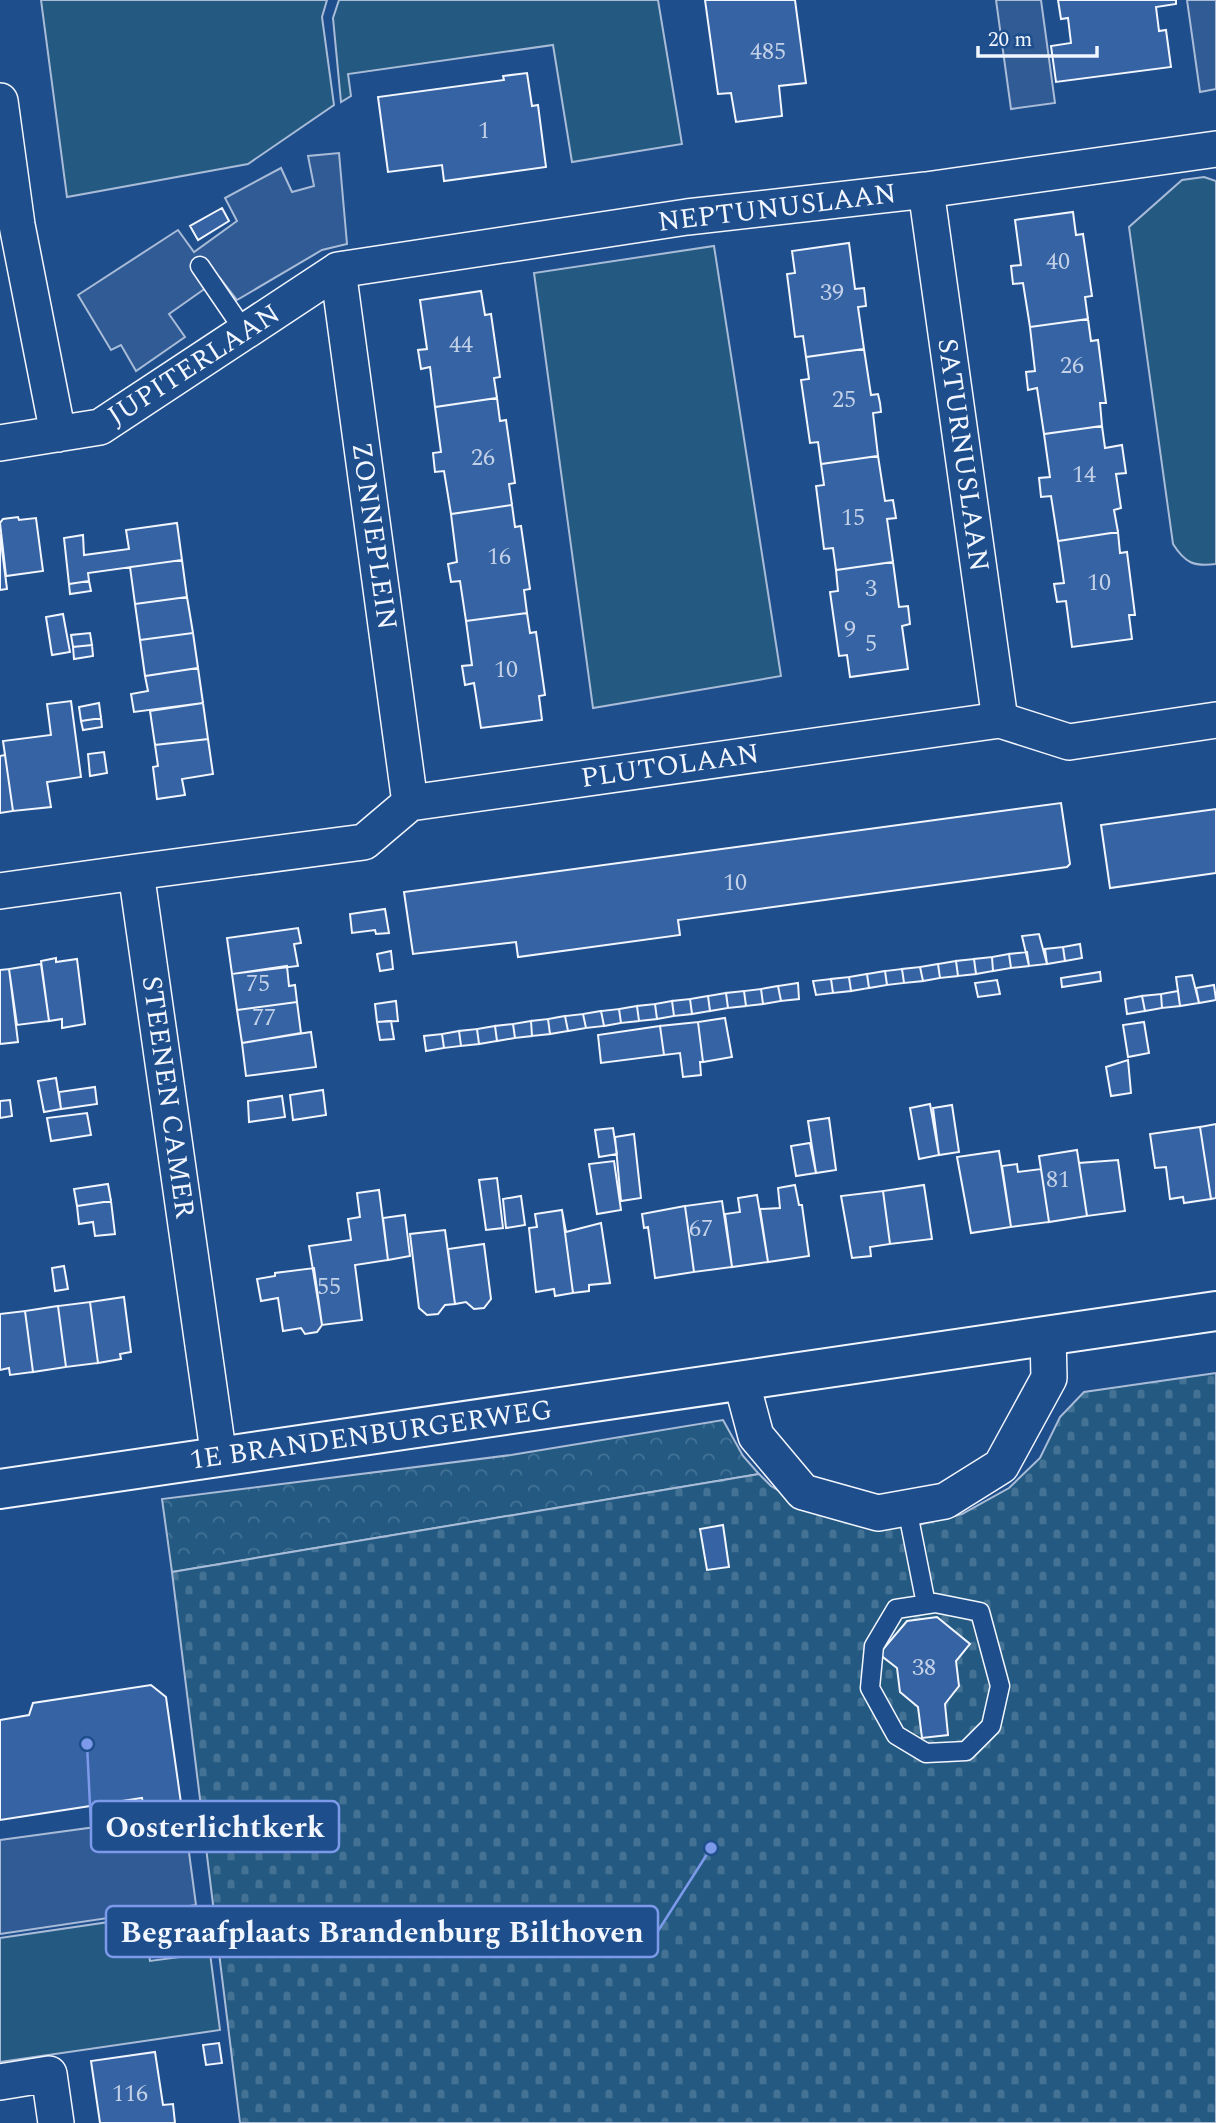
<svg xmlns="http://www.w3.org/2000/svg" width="1216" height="2123" font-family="Spectral,serif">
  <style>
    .green { fill: #245a82; stroke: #a8bbd7; stroke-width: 2 }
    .forest { fill: url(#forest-crowns); stroke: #a8bbd7; stroke-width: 2 }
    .cemetery { fill: url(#cemetery-stones); stroke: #a8bbd7; stroke-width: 2 }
    .parking { fill: #305b95; stroke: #a8bbd7; stroke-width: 2 }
    .building { fill: #3563a3; stroke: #f2f6ff; stroke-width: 2 }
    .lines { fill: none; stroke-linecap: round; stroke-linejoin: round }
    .lane-casing { stroke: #f2f6ff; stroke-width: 21 }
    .street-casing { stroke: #f2f6ff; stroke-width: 38 }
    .secondary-casing { stroke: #f2f6ff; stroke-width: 42 }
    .lane { stroke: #1f4e8c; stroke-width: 18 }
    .street { stroke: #1f4e8c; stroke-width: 35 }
    .secondary { stroke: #1f4e8c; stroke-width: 38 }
    .labels { text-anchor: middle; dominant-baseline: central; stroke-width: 5; stroke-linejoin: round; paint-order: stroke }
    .number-label { font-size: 24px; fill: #c3d1e8 }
    .street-label { font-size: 28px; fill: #f2f6ff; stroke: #1f4e8c }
    .leader { fill: none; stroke: #7d9aea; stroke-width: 2.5 }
    .callout-dot { fill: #7d9aea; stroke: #1f4e8c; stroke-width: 2.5 }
    .callout { fill: #1f4e8c; stroke: #7d9aea; stroke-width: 2.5 }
    .callout-label { font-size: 30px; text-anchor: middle; font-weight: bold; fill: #f2f6ff }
  </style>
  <defs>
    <pattern id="forest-crowns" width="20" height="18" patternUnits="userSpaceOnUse" patternTransform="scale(1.75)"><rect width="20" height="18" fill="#245a82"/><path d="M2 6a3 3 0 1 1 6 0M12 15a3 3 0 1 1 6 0" fill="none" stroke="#447295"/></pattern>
    <pattern id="cemetery-stones" width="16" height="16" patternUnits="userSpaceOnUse" patternTransform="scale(1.75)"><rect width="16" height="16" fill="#245a82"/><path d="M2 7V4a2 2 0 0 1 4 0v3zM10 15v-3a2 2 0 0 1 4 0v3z" fill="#447295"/></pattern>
  </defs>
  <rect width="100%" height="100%" fill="#1f4e8c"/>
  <!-- green -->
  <path class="green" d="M41,0h286l-5,17 12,88 -86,59 -181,33z
    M339,0h319l24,144 -110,18 -19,-117 -205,29 3,22 -10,6 -8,-84z
    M1204,177l12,4v383c-22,3 -31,-1 -43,-20l-44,-317 53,-47z
    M714,246l67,430 -188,32 -59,-435z
    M143,1917l7,44 60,-8 10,77 -220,32v-124z"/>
  <!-- forest -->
  <path class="forest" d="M723,1420l20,36 16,18 -587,98 -10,-73 349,-44z"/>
  <!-- cemetery -->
  <path class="cemetery" d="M1216,1373v750h-976l-68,-551 587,-98 12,12 32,19 111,21 48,-12 47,-26 31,-30 20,-41 24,-25z"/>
  <!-- parking -->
  <path class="parking" d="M996,0h45l14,103 -44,6z
    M1187,0h29v89l-16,3z
    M339,153l8,91 -25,6 -85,50 -17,-22 -51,36 16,23 -49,34 -15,-26 -10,5 -33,-55 100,-65 16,22 43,-31 -12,-23 56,-30 11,24 22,-6 -6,-30z
    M184,1815l12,90 -196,29v-94z"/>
  <!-- building -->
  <path class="building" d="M705,0h90l11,83 -27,3 3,30 -46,6 -5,-29 -13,1z
    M1058,0h118v4l-20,3 3,24 7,-1 5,37 -115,15 -5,-36 20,-3 -3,-25 -7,1z
    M527,73l5,33 6,-1 8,62 -102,14 -2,-16 -54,7 -10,-75 126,-17 -1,-4z
    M222,208l7,13 -31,19 -8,-14z
    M1073,212l3,23 7,-1 9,62 -7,1 3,22 -58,8 -7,-44 -10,1 -2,-18 10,-1 -6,-45z
    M849,243l6,46 9,-1 1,8 1,10 -8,1 6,42 -58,8 -3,-21 -8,1 -8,-63 8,-1 -3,-22z
    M481,291l4,24 6,-1 9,63 -6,1 3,20 -62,9 -5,-40 -9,2 -3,-19 9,-1 -7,-49z
    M1088,319l3,22 7,-1 8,63h-6l2,23 -58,8 -7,-46 -9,2 -2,-18 9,-1 -5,-44z
    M864,349l7,46 7,-1 2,9 1,9 -8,1 5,43 -57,8 -3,-22 -8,1 -9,-63 8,-1 -3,-22z
    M497,398l3,23 6,-1 9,63 -6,1 3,21 -61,9 -7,-43 -9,1 -2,-19 8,-1 -6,-45z
    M1102,426l3,22 17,-3 4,28 -10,1 5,34 -7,2 4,22 -60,9 -7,-45 -10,1 -1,-10 -1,-9 11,-1 -6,-43z
    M878,456l7,45 8,-1 3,18 -9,1 6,43 -57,8 -3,-22 -9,1 -8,-63 8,-1 -3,-21z
    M512,505l3,22 6,-1 9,63 -6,1 3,23 -61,8 -6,-40 -9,1 -3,-18 9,-2 -6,-48z
    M18,517l1,3 17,-2 7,53 -37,5 -6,-53 3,-4z
    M177,523l5,37 -94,13 1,8 -20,3 -5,-46 19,-3 1,20 45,-6 -3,-19z
    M1118,532l2,21 7,-1 8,63h-6l3,24 -60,8 -6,-46 -9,1 -3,-18 10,-1 -6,-42z
    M0,534l7,55 -7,1z
    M182,560l5,37 -52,7 -5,-37z
    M893,562l6,45 9,-1 2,18 -8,2 6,43 -58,8 -3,-22 -8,1 -9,-64 8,-1 -2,-21z
    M89,581l2,10 -21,3 -1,-10z
    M187,597l6,36 -53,7 -5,-36z
    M527,613l3,20 6,-1 9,63 -6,1 3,24 -61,8 -7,-45 -9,2 -3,-19 10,-1 -6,-44z
    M63,614l7,38 -18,3 -6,-38z
    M90,633l2,12 -19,2 -2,-12z
    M193,633l5,35 -53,8 -5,-36z
    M92,645l1,11 -19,3 -1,-12z
    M198,668l5,35 -69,9 -3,-18 17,-3 -3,-15z
    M71,701l10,76 -34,5 4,25 -38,4 -10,-70 48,-6 -4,-31z
    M99,703l2,15 -20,3 -2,-14z
    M203,703l5,36 -53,6 -5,-34z
    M101,718l1,9 -19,3 -2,-9z
    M208,739l5,35 -31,5 3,16 -28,4 -4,-32 5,-1 -3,-21z
    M104,752l3,21 -17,3 -2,-22z
    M5,755l8,56 -13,2v-57z
    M1061,803l9,61 -3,3 -389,53 2,15 -162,22 -2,-15 -103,12 -9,-62z
    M1216,809v64l-106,15 -9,-63z
    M385,909l4,24 -13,1 -1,-4 -23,3 -2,-19z
    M298,928l3,15 -7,1 4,22 -66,8 -5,-36z
    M1039,934l8,30 -18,2 -7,-30z
    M1080,944l2,14 -17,3 -2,-14z
    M1063,947l2,14 -18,3 -2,-15z
    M391,951l2,18 -13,2 -3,-17z
    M1027,952l2,14 -18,2 -2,-14z
    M1009,954l2,14 -18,3 -1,-14z
    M992,957l1,14 -17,3 -2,-15z
    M56,958v4l21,-3 8,65 -23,4v-9l-13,2 -8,-60z
    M974,959l2,15 -18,2 -2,-15z
    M956,961l2,15 -18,2 -2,-14z
    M41,964l8,57 -32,4 -8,-56z
    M938,964l2,14 -17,3 -3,-14z
    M287,966l2,20 6,-1 2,17 -60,8 -5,-36z
    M920,967l3,14 -19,2 -2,-14z
    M9,969l9,73 -18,2v-74z
    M902,969l2,14 -17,2 -2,-14z
    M885,971l2,14 -18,3 -2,-14z
    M1100,972l1,9 -39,6 -1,-9z
    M867,974l2,14 -18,3 -2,-14z
    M1192,975l7,28 -19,3 -4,-29z
    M849,977l2,14 -18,2 -2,-14z
    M831,979l2,14 -17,2 -3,-14z
    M997,980l3,14 -22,3 -3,-14z
    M798,983l1,16 -18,2 -3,-15z
    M1214,985l2,15 -17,3 -3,-15z
    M778,986l3,15 -18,3 -2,-15z
    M761,989l2,15 -17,2 -2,-15z
    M744,991l2,15 -18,2 -2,-15z
    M1178,991l2,15 -18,2 -1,-14z
    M726,993l2,15 -18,3 -2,-15z
    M1161,994l1,14 -17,3 -3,-15z
    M708,996l2,15 -18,3 -2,-15z
    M1142,996l3,15 -18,3 -2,-15z
    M690,999l2,15 -18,2 -2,-15z
    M396,1001l2,20 -21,1 -2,-18z
    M672,1001l2,15 -17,3 -2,-15z
    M297,1002l4,31 -59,10 -5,-33z
    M655,1004l2,15 -18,2 -2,-15z
    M637,1006l2,15 -18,2 -2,-14z
    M619,1009l2,14 -17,3 -3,-15z
    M601,1011l3,15 -18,2 -3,-14z
    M583,1014l3,14 -18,3 -3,-15z
    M565,1016l3,15 -18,3 -2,-15z
    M725,1018l7,39 -29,5 -5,-40z
    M548,1019l2,15 -18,2 -1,-15z
    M391,1021l3,18 -14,1 -3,-18z
    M531,1021l1,15 -17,2 -2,-14z
    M698,1022l5,40h-3l1,13 -18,2 -3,-24 -16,2 -4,-29z
    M1144,1022l5,31 -21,4 -5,-32z
    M513,1024l2,14 -18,3 -2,-15z
    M495,1026l2,15 -18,3 -2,-15z
    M660,1026l4,29 -63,8 -3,-28z
    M477,1029l2,15 -18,2 -2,-15z
    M459,1031l2,15 -17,2 -2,-14z
    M311,1032l5,35 -70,9 -4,-33z
    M442,1034l2,14 -18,3 -2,-15z
    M1128,1060l3,33 -20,3 -5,-29z
    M56,1078l5,31 -17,3 -6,-31z
    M95,1087l2,17 -36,5 -2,-17z
    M323,1090l3,25 -33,5 -3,-25z
    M282,1096l3,21 -36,5 -1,-21z
    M10,1100l2,16 -12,2v-17z
    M930,1104l9,51 -20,4 -9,-51z
    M952,1105l7,47 -20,3 -6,-47z
    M87,1113l4,22 -40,6 -4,-23z
    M829,1118l7,52 -20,3 -8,-52z
    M1216,1124v74l-5,1 -11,-72z
    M1200,1127l11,72 -27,4 -1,-6 -13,2 -4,-32 -11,1 -5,-34z
    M613,1128l4,26 -18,3 -4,-27z
    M634,1134l7,64 -20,3 -6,-64z
    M810,1143l6,30 -20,3 -5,-30z
    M1077,1150l10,66 -38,6 -10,-66z
    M999,1151l12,76 -40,6 -14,-76z
    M1118,1160l7,51 -38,5 -8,-53z
    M614,1161l7,49 -24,4 -8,-50z
    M1017,1164l1,8 23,-3 8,53 -38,5 -9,-61z
    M497,1178l6,50 -17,2 -7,-50z
    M108,1184l3,17 -34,5 -3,-17z
    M795,1185l4,20h3l7,51 -41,6 -8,-53 20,-1 -2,-20z
    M924,1185l8,54 -42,5 -7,-53z
    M379,1190l9,70 -33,5 7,55 -40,5 -13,-79 42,-6 -3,-21 12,-2 -3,-24z
    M883,1191l7,53 -20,3 1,9 -19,2 -11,-62z
    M757,1195l11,67 -36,5 -7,-53 15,-2 -2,-14z
    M521,1196l4,29 -19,3 -3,-29z
    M111,1201l4,33 -20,2 -2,-14 -14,2 -2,-18z
    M722,1201l10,66 -38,5 -9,-66z
    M685,1206l9,66 -39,6 -7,-51 -4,1 -2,-14z
    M562,1210l11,83 -18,3 -1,-7 -18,3 -7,-64 8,-1 -2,-13z
    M562,1210l4,22 35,-9 9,60 -21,2v6l-16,2z
    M405,1215l5,41 -22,4 -5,-42z
    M445,1230l10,74 -10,1 -7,9 -11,1 -8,-7 -9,-74z
    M484,1244l7,55 -7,9 -10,1 -8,-7 -11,2 -7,-55z
    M64,1266l4,23 -13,2 -3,-23z
    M314,1268l8,57 -5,7 -12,2 -4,-6 -18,3 -5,-33 -17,3 -4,-22 18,-3v-3z
    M124,1297l7,55 -11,2 1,5 -23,4 -8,-61z
    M90,1302l8,61 -32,4 -8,-61z
    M58,1306l8,61 -33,5 -8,-61z
    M25,1311l8,61 -23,3 -1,-7 -9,2v-56z
    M723,1525l6,42 -22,3 -7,-41z
    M937,1617l33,27 -14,17 3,25 -14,18 3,31 -26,3 -4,-31 -18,-15 -3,-24 -18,-14 28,-33z
    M151,1685l15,12 16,113 -37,6 -3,-18 -142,22v-100l29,-5 4,-12z
    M219,2043l3,20 -16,2 -3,-20z
    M155,2052l8,53 10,-1 2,19h-75l-9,-62z"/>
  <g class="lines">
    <defs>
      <path id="lane" d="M200,266l45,66
        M907,1508l19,96
        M935,1603l45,9 20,74 -9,40 -25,25 -40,2 -30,-18 -26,-47 4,-42 22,-37z"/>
      <path id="street" d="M0,101l17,124 41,209
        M926,190l74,530
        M338,270l72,533
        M0,443l100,-16 238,-157 349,-53 239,-27 290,-41
        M136,872l228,-30 46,-39 590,-83 69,22 147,-22
        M0,891l136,-19 83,586
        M741,1380l15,56 47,56 75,21 67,-12 56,-35 48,-88 -1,-43
        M0,2082l49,-8 7,49"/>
      <path id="secondary" d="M0,1489l1216,-178"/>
    </defs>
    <!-- lane casing -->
    <use href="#lane" class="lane-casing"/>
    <!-- street casing -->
    <use href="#street" class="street-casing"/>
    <!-- secondary casing -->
    <use href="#secondary" class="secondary-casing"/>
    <!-- lane -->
    <use href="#lane" class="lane"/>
    <!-- street -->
    <use href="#street" class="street"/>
    <!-- secondary -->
    <use href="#secondary" class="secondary"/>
  </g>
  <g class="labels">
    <!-- number labels -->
    <g class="number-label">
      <text x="768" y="52">485</text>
      <text x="484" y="131">1</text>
      <text x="1058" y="262">40</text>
      <text x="832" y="293">39</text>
      <text x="461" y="345">44</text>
      <text x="1072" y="366">26</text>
      <text x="844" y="400">25</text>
      <text x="483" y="458">26</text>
      <text x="1084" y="475">14</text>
      <text x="853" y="518">15</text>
      <text x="499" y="557">16</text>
      <text x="1099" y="583">10</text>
      <text x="871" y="589">3</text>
      <text x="850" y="630">9</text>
      <text x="871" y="644">5</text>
      <text x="506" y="670">10</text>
      <text x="735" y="883">10</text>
      <text x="258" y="984">75</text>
      <text x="264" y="1018">77</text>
      <text x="1058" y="1180">81</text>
      <text x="701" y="1229">67</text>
      <text x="329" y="1287">55</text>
      <text x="924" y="1668">38</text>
      <text x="130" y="2094">116</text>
    </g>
    <!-- street labels -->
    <g class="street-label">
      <text transform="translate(777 208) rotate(-7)">NEPTUNUSLAAN</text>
      <text transform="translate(194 365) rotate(-33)">JUPITERLAAN</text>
      <text transform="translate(963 455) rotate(82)">SATURNUSLAAN</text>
      <text transform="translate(374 536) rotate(82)">ZONNEPLEIN</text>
      <text transform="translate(670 766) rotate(-8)">PLUTOLAAN</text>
      <text transform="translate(168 1097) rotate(82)">STEENEN CAMER</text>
      <text transform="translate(371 1435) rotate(-8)">1E BRANDENBURGERWEG</text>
    </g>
  </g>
  <!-- callouts -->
  <path class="leader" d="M87 1744L91 1826M711 1848L658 1931"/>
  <g class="callout-dot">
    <circle cx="87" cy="1744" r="7"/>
    <circle cx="711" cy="1848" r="7"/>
  </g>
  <g class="callout">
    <rect x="91" y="1801" width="248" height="51" rx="7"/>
    <rect x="106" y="1906" width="552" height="51" rx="7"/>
  </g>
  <g class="callout-label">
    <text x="215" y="1837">Oosterlichtkerk</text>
    <text x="382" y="1942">Begraafplaats Brandenburg Bilthoven</text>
  </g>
  <!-- scale -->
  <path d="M978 46v10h119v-10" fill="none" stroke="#f2f6ff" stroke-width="3.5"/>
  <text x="988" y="46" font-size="21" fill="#f2f6ff" stroke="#1f4e8c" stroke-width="5" paint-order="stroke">20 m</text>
</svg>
